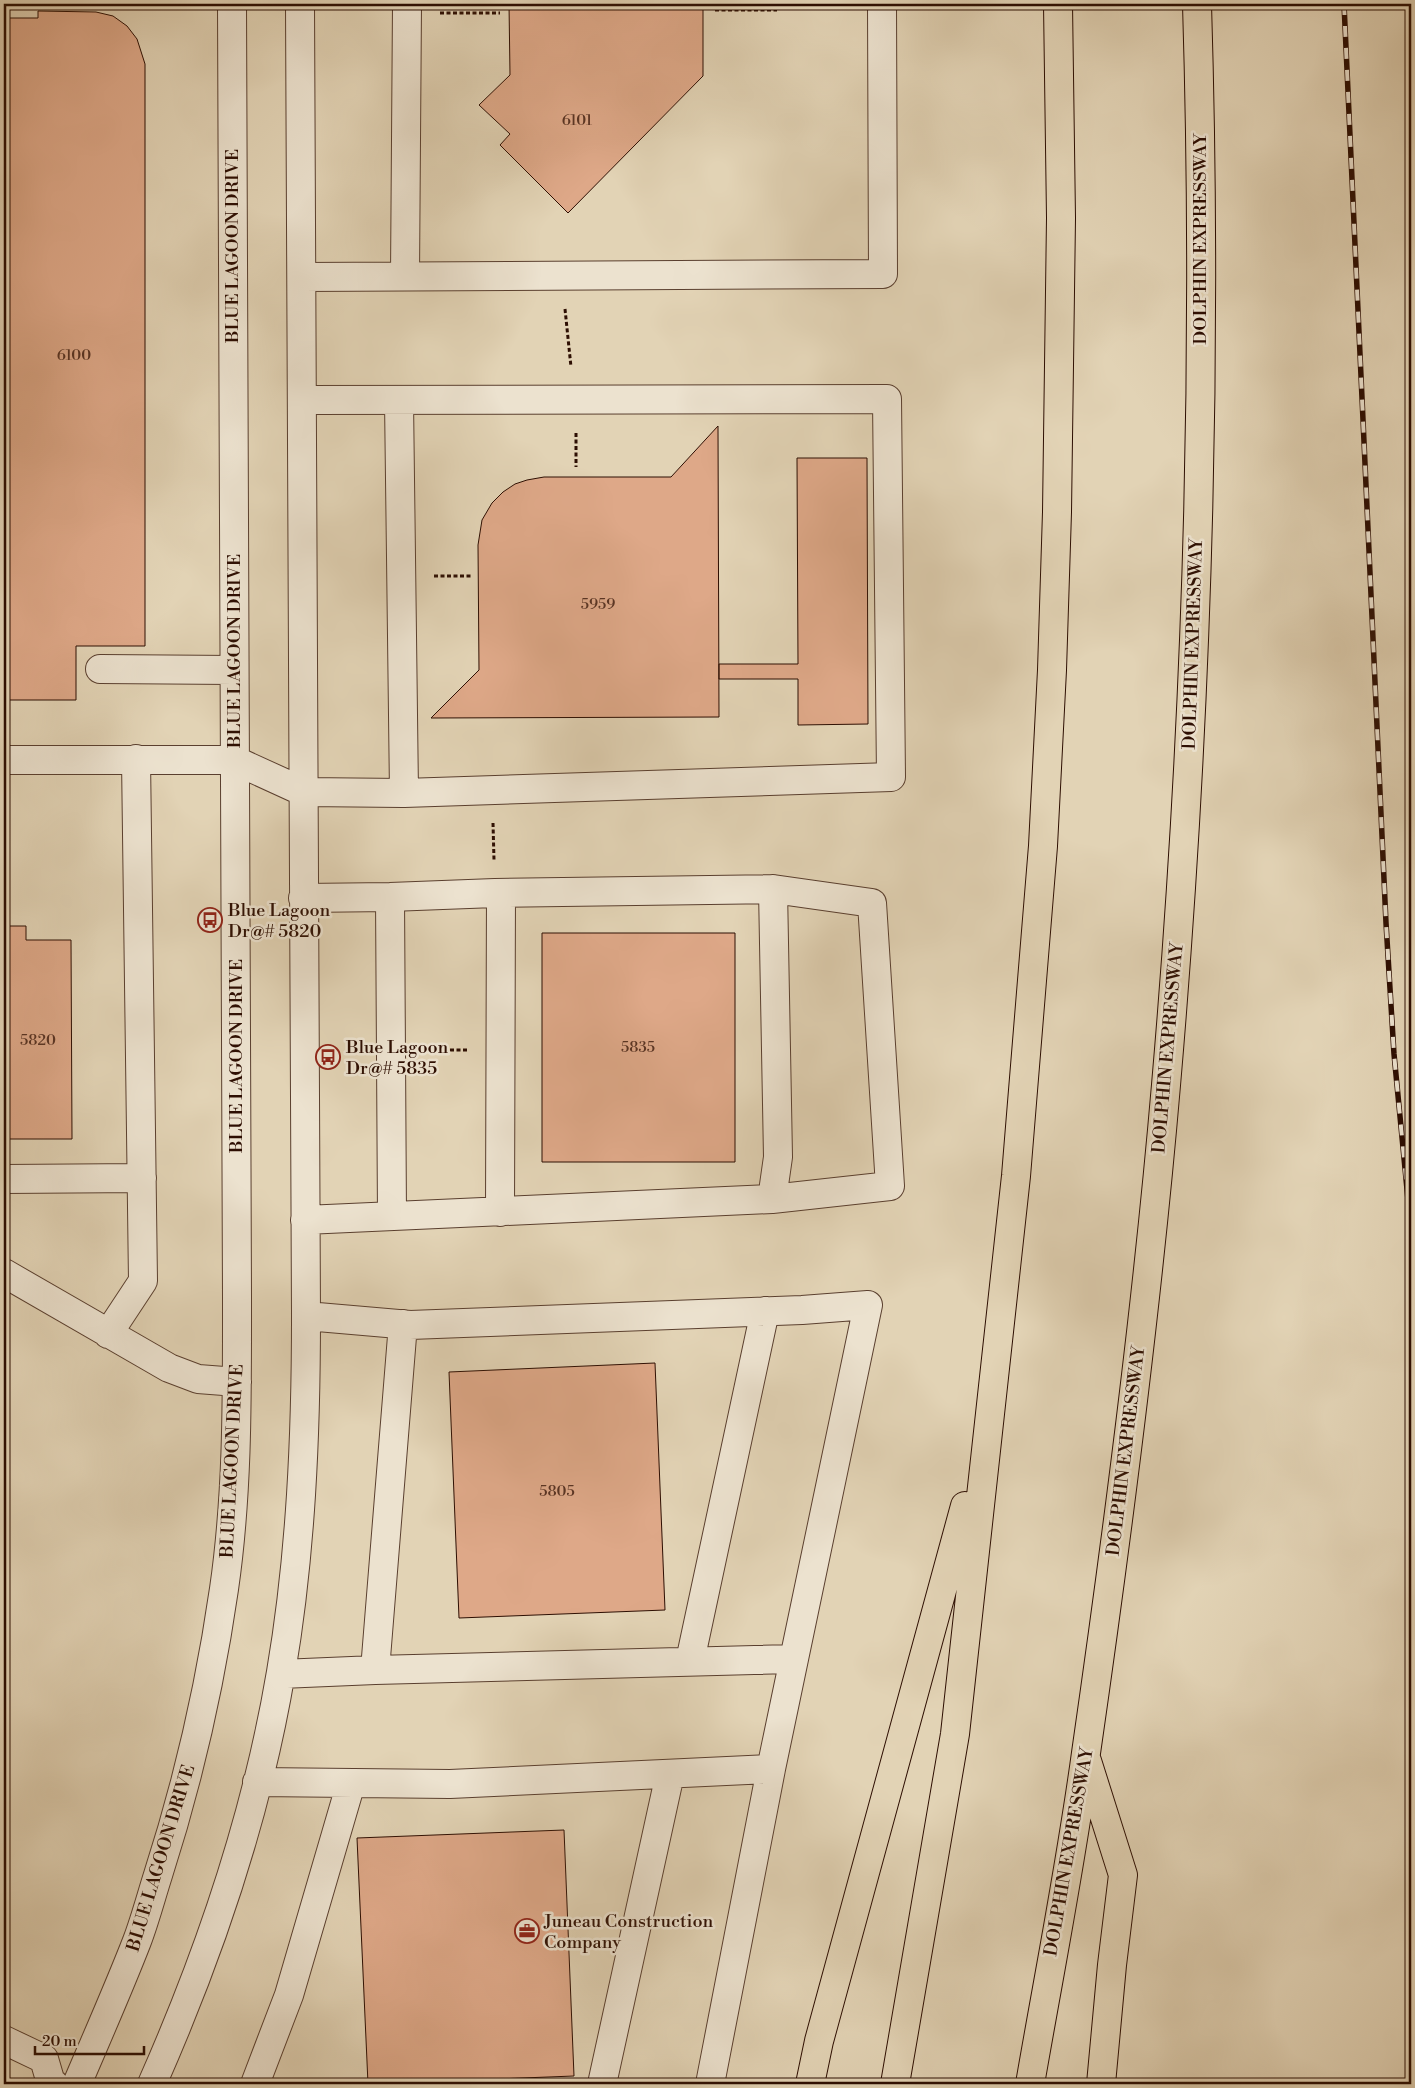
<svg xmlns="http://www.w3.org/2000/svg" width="1415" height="2088" font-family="'Libre Bodoni',serif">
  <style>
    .building { fill: #dea888; stroke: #2d0e02 }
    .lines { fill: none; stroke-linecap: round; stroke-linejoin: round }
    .minor-casing { stroke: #5a3f2f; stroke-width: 30 }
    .highway-casing { stroke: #2d0e02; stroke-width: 30 }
    .path { stroke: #2d0e02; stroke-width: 3; stroke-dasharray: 4 2.5; stroke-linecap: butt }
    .minor { stroke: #ece2cf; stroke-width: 28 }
    .highway { stroke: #e2d3b5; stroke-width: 28 }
    .rail-casing { stroke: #2d0e02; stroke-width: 5.5 }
    .rail { stroke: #ece2cf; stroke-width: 4; stroke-dasharray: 11; stroke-linecap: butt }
    .labels { text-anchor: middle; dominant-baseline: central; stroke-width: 5; stroke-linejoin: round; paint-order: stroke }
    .number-label { font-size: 15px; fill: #593424 }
    .street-label { font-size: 18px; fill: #2d0e02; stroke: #ece2cf }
    .poi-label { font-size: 18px; fill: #2d0e02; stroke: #ece2cf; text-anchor: start }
  </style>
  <rect width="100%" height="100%" fill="#e2d3b5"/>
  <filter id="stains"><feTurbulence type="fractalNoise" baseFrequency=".004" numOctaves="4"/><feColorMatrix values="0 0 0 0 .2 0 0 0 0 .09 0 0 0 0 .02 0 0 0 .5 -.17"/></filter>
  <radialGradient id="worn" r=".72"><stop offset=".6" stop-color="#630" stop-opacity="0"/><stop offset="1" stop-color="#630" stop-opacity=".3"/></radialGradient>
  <!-- building -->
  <path class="building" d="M509,4h194v72l-135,137 -68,-68 10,-11 -31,-29 31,-30z
    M38,11l58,1 17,4 14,10 10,13 8,25v582h-69v54h-72v-682h34z
    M718,426l1,291 -288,1 48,-48 -1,-125 4,-25 10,-17 11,-11 12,-8 12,-4 17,-3h127z
    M797,458h70l1,266 -70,1v-46h-79v-15h79z
    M4,926h22v14h45l1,199h-68z
    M542,933h193v229h-193z
    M655,1363l10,247 -206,8 -10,-246z
    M564,1830l10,246 -206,8 -11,-246z"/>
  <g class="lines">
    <defs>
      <path id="minor" d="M405,276l2,-272
        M302,277l581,-3 -1,-270
        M399,400l5,393
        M100,669l134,1
        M4,760h230l70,32 100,1 487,-16 -4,-378 -585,1
        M390,897l2,319
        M303,898l87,-1 105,-4 278,-4 99,14 18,283 -118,13 -467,21
        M4,1179l138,-1
        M772,1199l6,-42 -5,-268
        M500,1212l1,-319
        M4,1273l165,95 29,11 39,3
        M306,1316l104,9 392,-15 66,-5 -97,464
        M403,1324l-28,346 419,-11
        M108,1334l35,-53 -7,-522
        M690,1661l75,-350
        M281,1674l94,-4
        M257,1782l193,2 321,-15 -61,315
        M4,2040l40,19 7,24 3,1
        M77,2084c20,-47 41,-94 60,-143 8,-21 14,-44 21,-66 30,-93 52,-189 66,-286 14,-96 13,-195 13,-293l-5,-1292
        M152,2084c58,-131 105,-269 129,-412 20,-117 25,-237 25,-356l-6,-1312
        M255,2084l34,-89 62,-212
        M602,2084l68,-310"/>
      <path id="highway" d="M1087,1761l36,114 -11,90 -11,119
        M810,2084l9,-43 146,-535
        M895,2084l60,-350 61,-558 27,-330 9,-176 5,-158 4,-294 -3,-214
        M1030,2084c19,-110 41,-220 56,-331 32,-222 61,-445 80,-668 31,-359 42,-721 31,-1081"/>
    </defs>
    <!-- minor casing -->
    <use href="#minor" class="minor-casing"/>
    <!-- highway casing -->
    <use href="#highway" class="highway-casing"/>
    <!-- path -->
    <path class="path" d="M715,10h62
      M440,13h60
      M565,309l6,58
      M576,433v34
      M434,576h39
      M493,823l1,37
      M424,1050h44"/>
    <!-- minor -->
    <use href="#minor" class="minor"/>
    <!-- highway -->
    <use href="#highway" class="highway"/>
    <defs>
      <path id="rail" d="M1344,4l42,919 8,131 17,177"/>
    </defs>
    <!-- rail casing -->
    <use href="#rail" class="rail-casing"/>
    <!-- rail -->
    <use href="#rail" class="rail"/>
  </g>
  <!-- icons -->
  <defs>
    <symbol id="bus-ring" viewBox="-11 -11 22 22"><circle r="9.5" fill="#ece2cf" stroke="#8f2418" stroke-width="1.5"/><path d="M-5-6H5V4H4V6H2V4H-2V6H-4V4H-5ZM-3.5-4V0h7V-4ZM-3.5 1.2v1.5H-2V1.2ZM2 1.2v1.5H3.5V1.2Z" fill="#8f2418"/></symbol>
    <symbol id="office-ring" viewBox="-11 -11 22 22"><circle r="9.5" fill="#ece2cf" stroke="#8f2418" stroke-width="1.5"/><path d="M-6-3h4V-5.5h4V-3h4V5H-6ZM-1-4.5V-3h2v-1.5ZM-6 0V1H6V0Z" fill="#8f2418"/></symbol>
  </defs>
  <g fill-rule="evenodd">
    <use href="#bus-ring" x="196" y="906" width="28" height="28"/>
    <use href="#bus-ring" x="314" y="1043" width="28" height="28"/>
    <use href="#office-ring" x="513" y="1917" width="28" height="28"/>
  </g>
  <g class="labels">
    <!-- number labels -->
    <g class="number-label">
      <text x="577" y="120">6101</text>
      <text x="74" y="355">6100</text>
      <text x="598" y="604">5959</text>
      <text x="38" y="1040">5820</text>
      <text x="638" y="1047">5835</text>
      <text x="557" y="1491">5805</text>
    </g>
    <!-- street labels -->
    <g class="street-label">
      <text transform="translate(1200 239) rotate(-90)">DOLPHIN EXPRESSWAY</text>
      <text transform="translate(232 246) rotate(-90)">BLUE LAGOON DRIVE</text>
      <text transform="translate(1193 644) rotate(-88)">DOLPHIN EXPRESSWAY</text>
      <text transform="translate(234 651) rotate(-90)">BLUE LAGOON DRIVE</text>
      <text transform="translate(1168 1048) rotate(-85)">DOLPHIN EXPRESSWAY</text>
      <text transform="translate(236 1056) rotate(-90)">BLUE LAGOON DRIVE</text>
      <text transform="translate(1126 1451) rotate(-83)">DOLPHIN EXPRESSWAY</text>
      <text transform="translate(232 1461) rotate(-87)">BLUE LAGOON DRIVE</text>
      <text transform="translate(1069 1852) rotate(-80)">DOLPHIN EXPRESSWAY</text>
      <text transform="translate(161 1858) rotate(-73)">BLUE LAGOON DRIVE</text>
    </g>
    <!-- poi labels -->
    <g class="poi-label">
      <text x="228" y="910">Blue Lagoon<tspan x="228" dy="21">Dr@# 5820</tspan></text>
      <text x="346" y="1047">Blue Lagoon<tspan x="346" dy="21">Dr@# 5835</tspan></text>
      <text x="544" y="1921">Juneau Construction<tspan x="544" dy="21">Company</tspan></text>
    </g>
  </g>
  <!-- margin -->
  <rect width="1415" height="2088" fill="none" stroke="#e2d3b5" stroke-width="20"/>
  <rect x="5" y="5" width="1405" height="2078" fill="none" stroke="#2d0e02" stroke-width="2.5"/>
  <rect x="10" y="10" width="1395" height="2068" fill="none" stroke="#2d0e02"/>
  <!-- scale -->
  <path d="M35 2046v8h109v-8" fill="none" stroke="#2d0e02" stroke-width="2.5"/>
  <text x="42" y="2046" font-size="15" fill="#2d0e02" stroke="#ece2cf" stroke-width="4" paint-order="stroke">20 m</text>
  <rect width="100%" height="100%" filter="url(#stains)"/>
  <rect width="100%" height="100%" fill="url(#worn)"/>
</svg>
